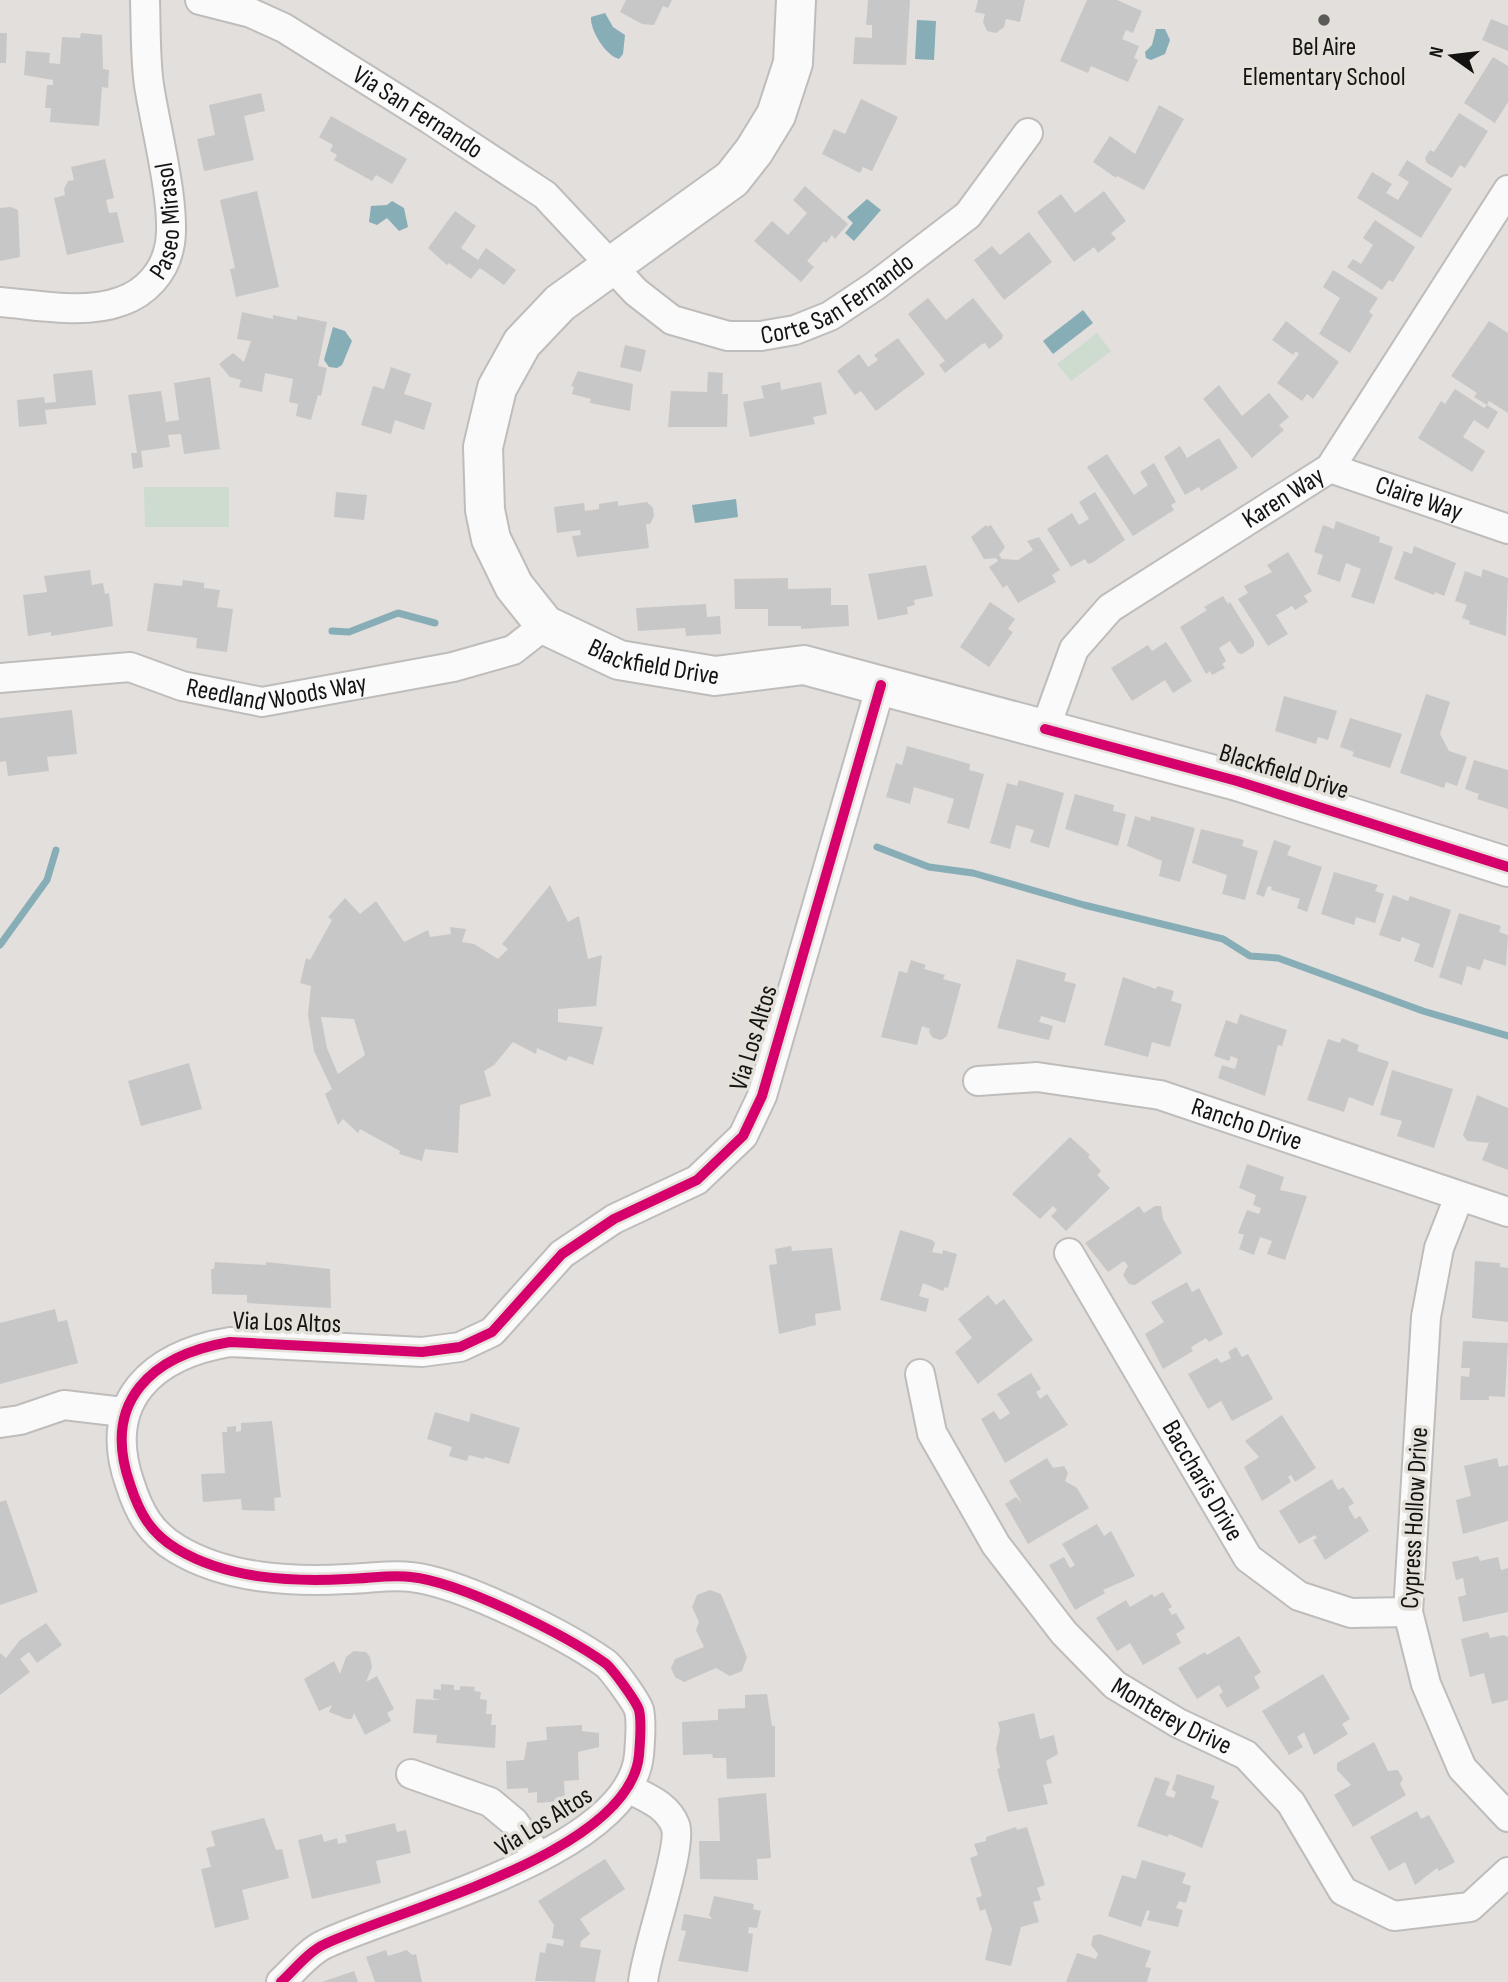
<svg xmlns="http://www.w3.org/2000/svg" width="1508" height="1982" font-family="'Sofia Sans Condensed',sans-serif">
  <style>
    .green { fill: #cddccf }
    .water { fill: #87adb7 }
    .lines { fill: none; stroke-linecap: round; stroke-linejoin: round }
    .stream { stroke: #87adb7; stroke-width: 7 }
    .building { fill: #c8c7c7; fill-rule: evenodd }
    .street-casing { stroke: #bfbdbb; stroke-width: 32 }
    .secondary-casing { stroke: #bfbdbb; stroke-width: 42 }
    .street { stroke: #fbfafa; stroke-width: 28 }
    .secondary { stroke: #fbfafa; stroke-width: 38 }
    .cycleway-casing { stroke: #e4e0da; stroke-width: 15 }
    .cycleway { stroke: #d6006c; stroke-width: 10 }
    .poi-dot { fill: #5c5a58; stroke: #e4e0da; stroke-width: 2.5 }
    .labels { text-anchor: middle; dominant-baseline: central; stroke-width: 7; stroke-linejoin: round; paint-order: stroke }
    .poi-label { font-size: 26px; fill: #141311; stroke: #e4e0da }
    .street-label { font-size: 26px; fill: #141311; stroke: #e4e0da }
  </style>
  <rect width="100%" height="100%" fill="#e2dfdc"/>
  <!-- green -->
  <path class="green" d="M1097,333l14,18 -40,30 -14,-17z
    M144,487h85v40h-84z"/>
  <!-- water -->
  <path class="water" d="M605,13l8,14 12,8 -2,19 -4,5c-14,-4 -29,-29 -28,-42z
    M917,20l19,1 -2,39 -19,-1z
    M1156,29h9l5,11 -5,14 -14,6 -5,-2 -1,-6 7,-7z
    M867,199l14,11 -27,31 -9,-8 8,-10 -6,-6z
    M392,201l12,7 4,19 -9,4 -12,-13 -10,7 -8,-3 2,-16 16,-1z
    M1083,310l10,13 -40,31 -10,-13z
    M333,327l12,4 7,10 -10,24 -5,3 -8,-1 -5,-7z
    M736,499l2,18 -43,6 -3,-18z"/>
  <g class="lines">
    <!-- stream -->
    <path class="stream" d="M332,631l17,1 49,-19 37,10
      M877,847l52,20 44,6 111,32 139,34 27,17 28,2 145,53 85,25
      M0,945l47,-65 9,-30"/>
  </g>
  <!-- building -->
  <path class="building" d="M626,0h46l-4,8 -5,-2 -9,19 -12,-1 -22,-12z
    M868,0h42l-4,65 -53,-1 2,-27 17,1v-13h-6z
    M978,0h47l-5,22 -14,-3 -2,8 -8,6 -9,-2 -4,-9 2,-8 -10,-2z
    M1087,0h30l25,11 -9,22 -7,-3 -4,9 17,7 -5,12 4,2 -10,22 -37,-16 -3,7 -28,-12z
    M1491,19l17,7v25l-26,-11z
    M0,33h7l-1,30h-6z
    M81,33l21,2 1,34 6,1 -1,18 -6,-1 -3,39 -49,-4 1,-14h-6l2,-23h6v-5l-29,-5 2,-24 24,2 -1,10 11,1 2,-27 18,1z
    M1493,57l15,9v36l-13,21 -31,-20z
    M261,93l4,18 -21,5 10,44 -50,11 -7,-32 18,-4 -6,-30z
    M861,99l37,18 -26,54 -9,-4 -3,6 -38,-19 12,-25 11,5z
    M1159,105l25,14 -40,71 -27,-14 -1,2 -23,-16 17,-26 25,18z
    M1459,113l29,18 -23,37 -5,-3 -8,13 -25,-15 -2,-5 5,-8 4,2z
    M331,116l76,43 -15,25 -16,-9 -4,6 -38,-21 3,-5 -7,-4 3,-6 -14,-8z
    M105,159l9,39 -8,2 3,13 8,-1 7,30 -57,13 -13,-57 11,-3 -1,-6 4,-8 6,-1 -3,-13z
    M1407,160l45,29 -31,49 -64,-40 15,-26 20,12 -6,9 12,7 11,-18 -11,-7z
    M805,186l43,38 -13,15 -3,-4 -6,8 -2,-2 -17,20 7,6 -13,15 -47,-41 18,-20 16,14 19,-22 -14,-13z
    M257,191l22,96 -43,10 -6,-28 5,-1 -15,-68z
    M1104,191l22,30 -15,12 5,6 -18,14 -4,-6 -20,15 -37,-50 24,-18 14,19z
    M11,207l7,3 2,47 -20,4v-53z
    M455,211l21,15 -15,22 17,12 8,-12 30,22 -12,15 -24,-17 -9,11 -22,-16 -2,2 -19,-17z
    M1375,220l40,27 -22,35 -4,-2 -7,10 -35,-23 6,-8 8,5 12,-19 -10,-7z
    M1029,232l23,30 -48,38 -30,-40 18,-14 8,9z
    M1333,270l45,28 -9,14 4,3 -23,38 -31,-19 21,-36 -17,-11z
    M928,298l18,22 27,-22 30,37 -1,4 -13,10 -4,-6 -3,1 -37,29 -6,-8 6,-4 -37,-47z
    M242,312l31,7v-4l24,5v-4l30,6 -9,44 9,2 -6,28 -3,-1 -7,25 -15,-4 2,-12 -9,-2 4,-23 -28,-6 -3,19 -23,-5 2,-7 -11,-3 -11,-13 14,-11 11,9 7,-21 -14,-2z
    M1286,321l53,41 -26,37 -6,-5 -5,7 -25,-18 22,-29 -3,-3 -3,4 -21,-15z
    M1489,321l19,12v80l-19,-12 -2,4 11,7 -10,17 -14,-9 -11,17 22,14 -13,21 -54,-34 23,-37 4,3 10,-15 29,19 3,-3 -13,-8 3,-4 -26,-17z
    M898,338l27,36 -49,37 -15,-20 -6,4 -18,-24 22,-17 9,13 10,-7 -4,-5z
    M625,345l21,5 -5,22 -21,-5z
    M391,367l20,7 -7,20 28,9 -8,27 -29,-10 -4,14 -30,-9 12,-39 11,3z
    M92,370l4,35 -51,5 2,14 -28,3 -2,-27 27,-3 1,6 11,-1 -3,-28z
    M578,371l55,13 -3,27 -40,-8 1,-4 -19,-5 2,-7 -3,-1z
    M708,372l15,1 -1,21h6l-1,33h-59l3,-36 36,1z
    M210,377l10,72 -36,5 -3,-20 -13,1 2,12 -29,4 2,16 -10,2 -2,-16h6l-9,-58 33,-4 5,31 13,-2 -5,-37z
    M780,382l1,8 40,-8 6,32 -14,3 2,7 -65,13 -7,-35 21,-4 -3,-12z
    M1219,385l23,31 27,-23 20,24 -10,8 5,5 -32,28 -49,-59z
    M1219,438l19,30 -37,23 -2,-4 -14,8 -21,-38 16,-11 7,12z
    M1107,454l27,41 14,-10 -8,-13 14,-9 22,39 -5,3 3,5 -41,26 -46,-69z
    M336,492l31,3 -3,25 -30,-3z
    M1095,492l30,48 -33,23 -4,1 -3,-5 -14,8 -24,-38 25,-16 7,12 10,-6 -10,-17z
    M618,501v5l29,-4 6,6 1,8 -4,8h-4l3,24 -72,9 -5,-21 9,-1 -1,-5 -23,3 -3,-26 30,-4 1,8 14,-2v-5z
    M1336,521l44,16 -1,5 14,5 -19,57 -23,-7 10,-28 -15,-6 -6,19 -23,-8 6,-19 -9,-3 9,-27 11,4z
    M986,525l1,2 4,-2 14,22 -6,8 3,4 16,1 15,-10 -6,-9 12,-4 21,33 -8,5 4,7 -38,21 -11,-18 -4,3 -14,-21 9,-6 -2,-3 -12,1 -13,-22z
    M1414,546l42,17 -12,33 -9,-4 -1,3 -40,-16 10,-28 8,3z
    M1288,552l24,39 -8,5 4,6 -13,8 -3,-4 -16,9 12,19 -20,12 -30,-47 10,-6 -4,-7 28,-14 -5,-7z
    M926,565l7,31 -19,4 1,5 -8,2 1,7 -30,6 -10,-46z
    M1483,569l25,9 -2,58 -37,-12 1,-3 -8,-3 5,-13 -12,-4 10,-30 16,6z
    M90,570l2,15 11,-2 2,11 4,-1 4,33 -62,10v-4l-23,4 -5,-41 24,-3 -3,-16z
    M788,578v11l43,-1v17h17l1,21 -48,3v-3h-33v-17h-33l-1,-30z
    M183,580l21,3v5l16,2 -3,17 16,2 -6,43 -31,-4 1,-10 -50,-7 7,-48 28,3z
    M1223,596l5,8 2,-2 24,39v5l-12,8 -4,-1 -8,-12 -11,7 7,13 -4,3 3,4 -13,7 -2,-4 -4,3 -26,-47 27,-17 -3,-3z
    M990,602l25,17 -7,10 5,3 -24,35 -29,-20z
    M706,604l1,13 13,-1 1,18 -35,2 -1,-8 -47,3 -2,-23z
    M1166,642l26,39 -19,12 -8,-13 -33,21 -21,-33 37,-23 4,6z
    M1426,694l24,8 -10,32 9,17 18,6 -10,29 -11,-4 -2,6 -44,-15z
    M1284,696l53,15 -9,29 -10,-3 -2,7 -41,-13z
    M72,710l5,44 -30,3 2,14 -41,5 -2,-15 -6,1v-44z
    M1350,718l52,16 -12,34 -38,-12 2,-4 -14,-5z
    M907,746l63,18 -1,6 15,4 -15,55 -22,-6 7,-24 -40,-12 -4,17 -24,-7 10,-34 6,2z
    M1474,760l34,10v39l-31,-10 2,-5 -14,-5z
    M1019,780l45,13 -15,55 -19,-6 4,-12 -18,-5 -6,24 -20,-6 17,-60 10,3z
    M1075,794l39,11 -1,6 13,3 -8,32 -53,-17z
    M1135,816l15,5 1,-5 44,12 -15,54 -21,-6 3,-15 -35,-15z
    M1201,829l43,11 -2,6 16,5 -13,49 -23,-6 5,-19 -35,-12z
    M1274,840l17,6 -4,9 35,12 -15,45 -10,-4 3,-9 -29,-9 1,-3 -4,-1 -4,11 -8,-3z
    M1334,872l44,13 -3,6 9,3 -9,29 -19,-6 -2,8 -33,-11z
    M550,885l18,37 11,-6 9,43 14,-4 -6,51 -38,3v13l45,5 -10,38 -24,-9 -3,5 -29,-13 -1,6 -23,-12 -19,23 -10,6 7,25 -31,9 -2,48 -33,-4 -3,12 -23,-7 1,-3 -40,-22 -2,4 -15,-14 -5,6 -13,-31 7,-5 -18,-38 -6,-36 3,-29 -11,-3 6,-25 4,2 22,-40 -4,-3 17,-19 15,16 16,-13 28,41 24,-12 2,7 21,-3 -1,-7 16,2 -4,13 12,2 24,15 10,-10 -6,-5zM321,1017l33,2 11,36 -27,19 -11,-26z
    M1393,895l15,6 2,-5 41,14 -18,58 -19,-7 6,-17 -18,-7 -2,5 -21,-7z
    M1459,913l42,13 -2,6 9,3 -2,31 -22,-7 -4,11 -13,-4 -5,19 -23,-8z
    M1017,959l49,14 -2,8 12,3 -11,39 -24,-7 -2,6 14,4 -4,14 -52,-12z
    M911,960l15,5 -2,4 21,6 -2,4 18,5 -14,52 -6,4 -8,-2 -4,-6 1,-3 -8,-3 -5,19 -36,-8 18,-66 8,2z
    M1123,977l33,12 1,-3 17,5 -3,10 11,3 -12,43 -18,-5 -4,15 -44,-12z
    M1240,1014l47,16 -5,16 -4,-1 -13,51 -47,-18 4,-13 13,4 3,-10 -7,-3 -2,5 -15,-5 12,-36 11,4z
    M1342,1038l17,7 -2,6 32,11 -16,44 -24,-9 -5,15 -37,-12 21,-61 12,4z
    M189,1063l13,46 -61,17 -13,-45z
    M1392,1070l61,19 -19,59 -37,-12 5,-15 -22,-6z
    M1477,1095l31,13v62l-26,-10 7,-17 -22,-2 -4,-6z
    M1070,1137l20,18 -2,2 13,14 -4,4 13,13 -44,43 -15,-15 6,-6 -4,-4 -13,13 -28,-25z
    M1247,1164l37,13 -4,13 27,6 -22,64 -18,-6 5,-13 -12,-4 -6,18 -15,-6 5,-14 -6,-2 9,-23 12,4 2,-6 -8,-3 3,-10 -17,-7z
    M1139,1206l5,7 11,-7h6l2,13 19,34 -47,32 -6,-1 -6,-9 5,-9 -4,-5 -16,11 -23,-29z
    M900,1230l32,10 3,3 -3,9 10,2 1,-4 14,4 -9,34 -3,-1 -2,4 -20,-8 -4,13 10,3 -3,13 -46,-12z
    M791,1246l1,5 40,-3 9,62 -26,4 1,11 -37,9 -10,-69 8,-1 -2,-15z
    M1475,1261l25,2v4l8,1v54l-36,-4z
    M215,1262l51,3v-3l64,7 1,39 -84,-5v-8l-35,-1 -1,-25h3z
    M1187,1282l5,10 7,-4 24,46 -14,8 -3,-4 -15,9 2,4 -30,18 -18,-35 19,-12 -13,-20z
    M988,1295l8,10 8,-6 29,41 -55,44 -23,-32 17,-14 -14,-19z
    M55,1309l3,13 9,-2 11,43 -78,21v-61z
    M1463,1341l45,2 -3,54 -16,-1v4h-29l1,-24 8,1 1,-9h-9z
    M1236,1347l6,10 6,-3 25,45 -41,22 -11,-20 -13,8 -20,-35 29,-16 4,5 10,-5 -3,-6z
    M1031,1373l10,16 -5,3 4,7 7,-5 21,31 -63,38 -24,-44 13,-8 6,9 10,-7 -13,-19z
    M435,1412l34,10 2,-9 49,15 -11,36 -24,-7 -1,2 -15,-4 -2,6 -18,-5 3,-9 -25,-8z
    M1282,1415l34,53 -21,14 -4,-7 -3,2 3,5 -29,19 -18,-34 15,-10 -14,-16z
    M272,1421l9,76 -7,1 1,13 -33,-1 -1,-11 -38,3 -2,-28 24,-1 -3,-41h5v-5l9,-1v6l5,-1v-8z
    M1047,1458l6,10 11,-2 4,7 -3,8 12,7 12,20 -61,36 -23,-40 11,-7 6,6 -13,-22z
    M1497,1458l2,9 9,-2v56l-45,13 -7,-34 15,-4 -7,-30z
    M1332,1479l6,11 5,-3 11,16 -6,4 7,12 5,-3 9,15 -44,29 -12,-20 4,-2 -2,-3 -16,9 -20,-33z
    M6,1500l32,92 -38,13v-103z
    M1097,1524l7,12 7,-5 24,45 -32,14 2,3 -30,17 -26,-45 15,-8 6,11 5,-3 -13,-21z
    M1478,1556l2,5 18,-4 3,13 7,-2v44l-45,10 -5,-25 8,-2 -3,-17 -7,2 -4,-18z
    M710,1590l11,4 26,63 -5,14 -12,5 -14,-8 -32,14 -9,-5 -4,-9 4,-9 29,-12 -8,-17 3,-8 -7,-15 5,-12z
    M1163,1592l9,15 -4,2 4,6 4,-2 9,15 -9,6 5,9 -38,22 -13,-22 -13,8 -21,-33 30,-18 4,7 22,-13 2,3z
    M46,1623l16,22 -25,18 -8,-11 -9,7 10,13 -30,23v-42l6,5 14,-18z
    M1488,1632l2,6 13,-3 5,2v63l-16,4 -8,-31 -14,4 -9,-38z
    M1239,1636l22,36 -7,5 6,11 -33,20 -8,-13 4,-3 -4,-7 -22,14 -19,-31 27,-16 2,3z
    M354,1651l12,1 4,5 2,10 -6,15 11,-6 17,33 -7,4 4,8 -26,14 -11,-22 -2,6h-5l-18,-7 3,-7 -13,6 -15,-32 30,-18 6,13 6,-17z
    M1323,1674l27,45 -8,5 6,10 -34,21 -10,-23 -7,5 6,10 -14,8 -27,-44z
    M441,1684l13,1v5h6v-4l15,1 -1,4 7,1 -1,7 7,1 -1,14h6l-1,11h5l-1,23 -59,-5 1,-8 -24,-2 3,-34 24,1 -7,-2 1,-9 7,1z
    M767,1694l5,32h3v51l-48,2 -1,-21h-13l-1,-4 -29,1 -1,-33 36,-2v-11l27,-1v-13z
    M1034,1713l6,26 14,-4 4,19 -12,7 6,22 -9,2 5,19 -40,8 -11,-43 3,-1 -4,-19 4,-19 -2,-8z
    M582,1725v6l17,2v14l-21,5 1,28 -15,1 1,20 -28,2v-11l-9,1v-5l-21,1 -1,-28 18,-1 3,-18 20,-2 -1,-13z
    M1374,1742l14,29 10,-1 5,9 -3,5 6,11 -53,32 -19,-32 17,-10 -14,-15v-7z
    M1177,1774l38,12 -4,12 8,3 -17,47 -33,-14 -1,3 -31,-11 18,-49 15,5 -5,13 9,3 2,-6 -4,-2z
    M766,1793l5,65 -14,1 1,21 -58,-1 -1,-38h21l-2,-43z
    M1417,1811l4,8 8,-4 26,47 -16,9 -2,-3 -22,17 -10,-23 -16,9 -19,-34z
    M264,1818l12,32 6,-1 7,29 -47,12 7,29 -34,9 -14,-59 10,-2 -5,-19 9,-2 -4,-15z
    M395,1823l2,9 9,-2 5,23 -35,8 5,22 -69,16 -14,-59 24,-6 2,8 13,-4 1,6 9,-2 -2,-7z
    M1016,1827l1,3 10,-3 18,58 -8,3 4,12 -8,2 6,20 -18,5 -10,39 -26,-6 7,-31 -7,-20 -5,2 -4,-13 6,-2 -12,-38 8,-3 -4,-11 12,-3v-4z
    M605,1859l20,30 -45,30 10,15 -9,7 -1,6 21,3 -6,32 -60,-1 5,-29 5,1 2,-10 16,3 1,-6 -12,-2 2,-13 -16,-24z
    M1142,1860l44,13 -4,10 9,3 -5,17 -7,-2 -3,7 7,2 -5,17 -31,-7 3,-9 -3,-1 -6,17 -33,-11 14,-41 14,4z
    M714,1896l40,8 -1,5 8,2 -4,17 -8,-1 -1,6 5,1 -5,38 -70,-11 8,-30 -5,-1 3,-16 28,5 -3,-4z
    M1099,1934l52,17 -6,16 6,1 -4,14h-81l11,-29 19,6 2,-5 -7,-9 2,-9z
    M386,1950l2,6 19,-6 5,5 4,-1 6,28h-47l-9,-25z
    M354,1971l4,11h-36z"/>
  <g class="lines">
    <defs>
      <g id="street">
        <path id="s1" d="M200,0l51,13 33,15 147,92 114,75 91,97 36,28 56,16h33l34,-6 35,-14 45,-30 93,-71 60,-82"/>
        <path id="s2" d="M0,302c38,3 85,13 122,-1 23,-8 42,-28 47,-53 9,-36 -14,-122 -20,-163 -4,-28 -3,-57 -4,-85"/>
        <path id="s3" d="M1330,468l178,61"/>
        <path id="s4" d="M0,678l130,-11 52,19 80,16 191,-35 60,-17 32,-25"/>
        <path id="s5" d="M1045,729l29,-80 36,-41 220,-140 178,-278"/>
        <path id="s6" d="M978,1081l59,-4 123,18 348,117"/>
        <path d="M1459,1197l-20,51 -13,69 -18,295 18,72 36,84 46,49"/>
        <path id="s7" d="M1069,1253l179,305 51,38 52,17 57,-1"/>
        <path id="s8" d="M920,1374l12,59 64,112 68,88 51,52 63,38 68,32 45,48 52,88 51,25 76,-9 38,-35"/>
        <path d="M0,1423l20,-3 44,-15 59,7"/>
        <path d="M411,1774l79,28 24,20 24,34"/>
        <path d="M630,1789c17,9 37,16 45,36 9,20 -29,124 -32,157"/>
        <path d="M281,1982c13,-12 28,-31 44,-38 77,-36 305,-91 314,-189 1,-13 3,-33 0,-45 -3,-9 -27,-42 -34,-47 -41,-29 -145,-81 -194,-86 -20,-3 -44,2 -64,2 -56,3 -120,0 -170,-30 -27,-16 -38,-37 -47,-65 -29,-83 22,-129 100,-142l192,10 38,-5 32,-15 70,-78 52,-35 83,-39 46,-44 19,-40 119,-411"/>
      </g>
      <g id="secondary">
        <path id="s9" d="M796,0l-3,63 -17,52 -22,36 -22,28 -172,124 -38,40 -25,45 -14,59 2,63 6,29 23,47 31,39 74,35 96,16 89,-11 433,116 271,86"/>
      </g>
    </defs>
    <!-- street casing -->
    <use href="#street" class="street-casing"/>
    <!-- secondary casing -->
    <use href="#secondary" class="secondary-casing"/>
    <!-- street -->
    <use href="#street" class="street"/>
    <!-- secondary -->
    <use href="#secondary" class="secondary"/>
    <defs>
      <path id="cycleway" d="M1045,729l192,52 271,86
        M281,1982c13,-12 28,-31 44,-38 77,-36 305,-91 314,-189 1,-13 3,-33 0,-45 -3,-9 -27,-42 -34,-47 -41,-29 -145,-81 -194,-86 -20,-3 -44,2 -64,2 -56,3 -120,0 -170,-30 -27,-16 -38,-37 -47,-65 -29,-83 22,-129 100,-142l192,10 38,-5 32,-15 70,-78 52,-35 83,-39 46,-44 19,-40 119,-411"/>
    </defs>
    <!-- cycleway casing -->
    <use href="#cycleway" class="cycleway-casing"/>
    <!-- cycleway -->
    <use href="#cycleway" class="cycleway"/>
  </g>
  <!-- markers -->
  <circle class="poi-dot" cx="1324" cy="20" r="7"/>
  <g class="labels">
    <!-- poi labels -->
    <g class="poi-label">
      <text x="1324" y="47">Bel Aire<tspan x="1324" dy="30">Elementary School</tspan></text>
    </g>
    <!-- street labels -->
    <g class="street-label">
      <text stroke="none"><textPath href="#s1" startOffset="247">Via San Fernando</textPath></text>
      <text stroke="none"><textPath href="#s2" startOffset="224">Paseo Mirasol</textPath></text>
      <text stroke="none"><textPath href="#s1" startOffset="754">Corte San Fernando</textPath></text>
      <text stroke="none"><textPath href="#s5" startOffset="345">Karen Way</textPath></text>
      <text stroke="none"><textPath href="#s3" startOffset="94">Claire Way</textPath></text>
      <text stroke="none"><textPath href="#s9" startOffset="886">Blackfield Drive</textPath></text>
      <text stroke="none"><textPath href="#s4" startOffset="282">Reedland Woods Way</textPath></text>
      <text transform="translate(1284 772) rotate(17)">Blackfield Drive</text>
      <text transform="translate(754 1038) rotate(-73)">Via Los Altos</text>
      <text stroke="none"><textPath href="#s6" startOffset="275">Rancho Drive</textPath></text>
      <text transform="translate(287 1323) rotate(2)">Via Los Altos</text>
      <text stroke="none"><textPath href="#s7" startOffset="264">Baccharis Drive</textPath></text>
      <text transform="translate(1415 1518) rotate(-87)">Cypress Hollow Drive</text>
      <text stroke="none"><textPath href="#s8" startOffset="438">Monterey Drive</textPath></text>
      <text transform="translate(544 1822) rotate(-32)">Via Los Altos</text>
    </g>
  </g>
  <!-- north arrow -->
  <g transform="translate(1452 56) rotate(284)" stroke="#e4e0da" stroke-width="5" paint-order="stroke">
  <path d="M0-5L12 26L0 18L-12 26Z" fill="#141311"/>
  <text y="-10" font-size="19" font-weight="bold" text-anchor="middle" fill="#141311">N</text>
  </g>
</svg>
